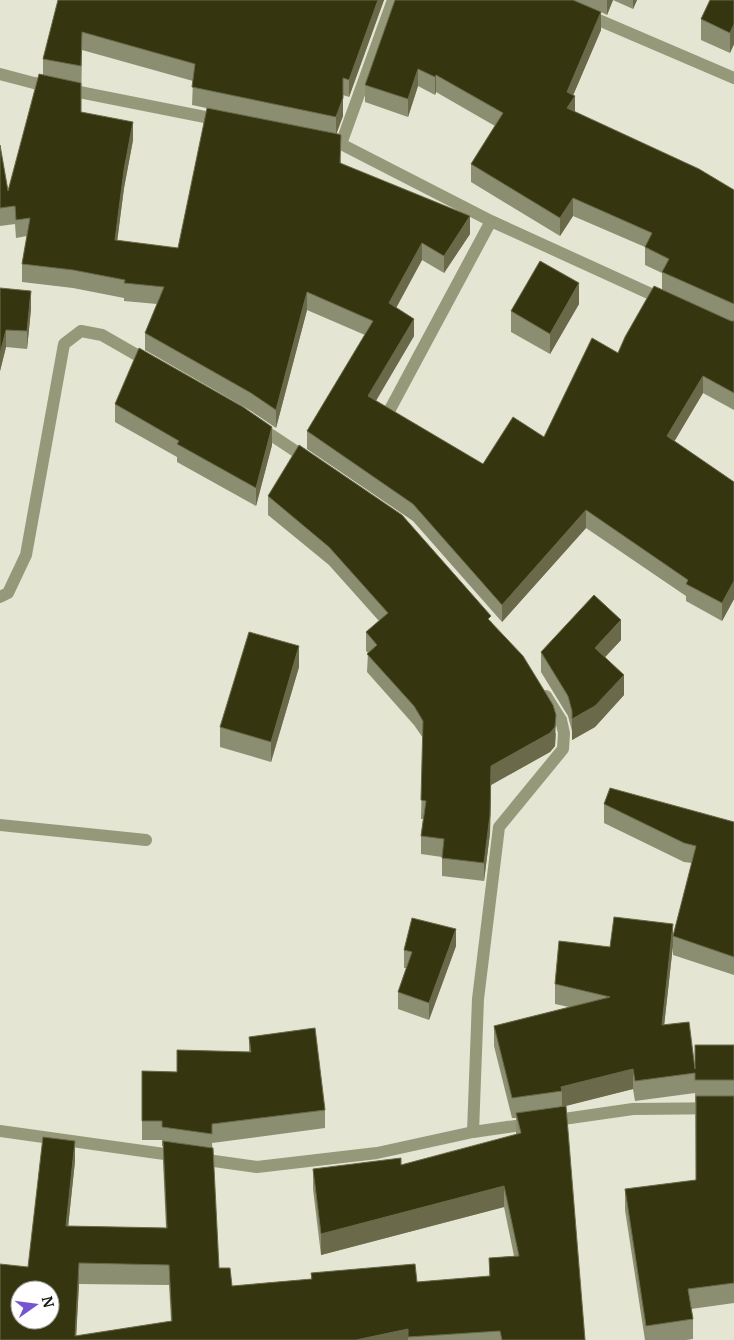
<svg xmlns="http://www.w3.org/2000/svg" width="734" height="1340" font-family="Merriweather,serif">
  <style>
    .lines { fill: none; stroke-linecap: round; stroke-linejoin: round }
    .lane { stroke: #96987a; stroke-width: 12 }
    .street { stroke: #96987a; stroke-width: 12 }
    .wall { fill: #8c8e71; fill-rule: evenodd }
    .shaded-wall { fill: #6a6a4a }
    .building { fill: #353610; stroke: #6a6a4a; fill-rule: evenodd }
  </style>
  <rect width="100%" height="100%" fill="#e4e5d2"/>
  <g class="lines">
    <!-- lane -->
    <path class="lane" d="M0,825l146,15
      M473,1132l5,-133 21,-172 64,-78 1,-16 -3,-13"/>
    <!-- street -->
    <path class="street" d="M587,15l147,63
      M0,74l34,9 186,37
      M325,141l16,3 150,77 173,79
      M341,144l52,-144
      M387,415l104,-194
      M259,427l50,33
      M0,597l8,-4 18,-38 38,-211 17,-13 21,4 47,27
      M546,696l15,24
      M0,1131l257,36 120,-14 96,-21 160,-23 101,-1"/>
  </g>
  <!-- wall -->
  <path class="wall" d="M58,0h326l-35,97 -6,-2v21l-7,18 5,29 129,71 -26,39 -22,-13 -26,48 18,28 -38,65 107,63 61,-27 74,-84 44,-64v-16l-17,-8v-18l-72,-31 -13,20 -89,-54v-18l24,-38 -59,-34 -1,3 -17,-9 -10,31 -43,-15v-17l30,-85h242l-4,9 -20,-9 -6,15 -6,-3v18l-28,65 2,17 159,78v220l-31,-17 -29,48 60,41v117l-12,22 -36,-20v-5l-100,-68 -84,94 -89,-101 -106,-72v-18l58,-96 -58,-25 -31,118 -25,-17 -106,-61v-17l12,-29 -33,-3v-3l-51,-10 -51,-6v-18l5,-28 -11,2 -1,-14 -15,2v-81l8,46 35,-116v-16zM82,50l111,31 -1,24 19,4 -33,139 -61,-7 7,-53 9,-48 -52,-28z
    M734,0v44l-4,9 -29,-13v-21z
    M0,288l31,21 -4,40 -21,-2 -6,24z
    M579,304l-29,50 -39,-22v-21z
    M115,404l157,41 -16,61 -79,-44v-5l-62,-35z
    M268,496l223,125 65,113 -1,12 -5,6 -59,33 -1,48 -6,48 -42,-5v-19l-21,-3v-18l2,-17h-2l2,-81 -9,-13 -47,-53 1,-19 -2,-2v-19l13,-11 -50,-56 -61,-50z
    M621,640l-16,17 19,38 -29,32 -23,13v-9l-4,-15 -27,-44v-20z
    M299,667l-28,95 -51,-15v-20z
    M604,804l130,18v153l-61,-20v-10l-9,80 31,42 39,-22v258l-43,6 2,10v20l-7,1h-41l-20,-130v-21l71,-9 -1,-87 -60,8 -2,-12 -69,17 21,234h-585l28,-73 47,-106 -7,65 98,2 -3,-66v-16h-1v-6h-20v-69l35,1 72,-20v-15l76,73v18l-113,15 7,125 13,18 79,-7v-6l106,9 72,-6v-18l25,-2 -10,-49 -183,48 -8,-66v-20l88,-4 115,-30v-17h-4l-18,-72v-20l75,-19 -14,-3v-20l55,-37 63,-11 19,-73 -8,-1 -80,-39zM79,1284l90,1 2,36 -95,15z
    M456,946l-27,74 -31,-11v-17l8,-24h-2v-18z"/>
  <!-- shaded-wall -->
  <path class="shaded-wall" d="M378,0h6l-35,97v-17z
    M607,0h6l-6,15z
    M633,0h4l-4,9z
    M601,12v18l-32,75 6,-9v18l-8,12v-34z
    M734,24v20l-4,9v-20z
    M418,69v17l-10,31v-18z
    M436,75v17l-1,3v-18z
    M343,78v38l-7,19v-18z
    M133,122v18l-9,48 -9,70v-18l9,-70z
    M573,198v18l-13,20v-18z
    M470,216v18l-26,39v-17z
    M422,243v17l-33,61v-18z
    M579,283v21l-29,50v-20z
    M31,291v18l-4,40v-18z
    M307,292v18l-31,118v-18z
    M414,319v17l-46,78v-18z
    M6,330v17l-6,24v-17z
    M703,376v17l-36,61v-18z
    M272,427v18l-16,61v-18z
    M586,510v18l-84,94v-17z
    M734,581v18l-12,22v-18z
    M621,620v20l-26,28v-20z
    M299,646v21l-28,95v-20z
    M624,675v20l-29,32 -23,13v-21z
    M556,715l-1,31 -5,6 -59,33 -1,48 -6,48v-18l7,-97z
    M673,924v21l-11,100v-20z
    M456,929v17l-27,74v-17z
    M633,1069v20l-71,18v-16l-1,-4z
    M75,1141v20l-9,86v-21z
    M504,1186v21l-183,48v-21z
    M79,1263v21l-3,56h-1z
    M408,1329v11h-52z"/>
  <!-- building -->
  <path class="building" d="M58,0h320l-29,80 -6,-2v20l-7,19 -144,-30 3,-23 -113,-32 -1,34 -38,-7z
    M395,0h178l28,12 -34,80 8,4 -8,12 132,61 35,21v114l-72,-32 7,-13 -24,-12 7,-14 -79,-35 -13,20 -89,-54 32,-51 -67,-38 -1,2 -17,-8 -10,30 -43,-14z
    M710,0h24v24l-4,9 -29,-14z
    M39,74l42,9v29l52,10 -9,48 -9,70 63,8 29,-140 131,26 3,1 -1,28 130,53 -26,40 -22,-13 -33,60 25,16 -46,77 115,68 30,-47 31,20 48,-99 26,15 7,-16 29,-51 77,35h3v72l-31,-17 -36,60 67,46v99l-12,22 -36,-19 2,-4 -102,-70 -84,95 -89,-101 -106,-73 66,-110 -66,-29 -31,118 -25,-17 -106,-60 19,-46 -40,-4 1,-3 -52,-10 -51,-6 8,-46 -14,2 -1,-14 -15,2v-63l8,46z
    M540,261l39,22 -29,51 -39,-23z
    M0,288l31,3 -4,40 -21,-1 -6,24z
    M139,348l104,59 29,20 -16,61 -79,-44 2,-3 -64,-37z
    M299,445l103,70 89,101 -3,3 35,37 30,49 3,10 -1,12 -5,6 -59,33 -1,49 -6,48 -42,-5 2,-19 -23,-3 5,-35 -5,-1 2,-79 -9,-15 -47,-52 10,-9 -11,-13 22,-19 -59,-66 -61,-51z
    M594,595l27,25 -26,28 29,27 -29,31 -23,13v-8l-4,-15 -27,-44z
    M249,632l50,14 -28,96 -51,-15z
    M610,788l124,34v135l-61,-21 23,-90 -12,-3 -80,-39z
    M614,917l59,7 -11,101 27,-3 6,47v-24h39v35h-39v-7l-60,8 -2,-12 -72,18 1,4 -50,7 -18,-72 116,-29 -55,-13 4,-43 51,6z
    M412,918l44,11 -27,74 -31,-11 14,-40 -8,-2z
    M315,1028l10,82 -113,14v10l-50,-7v-6h-20v-50l35,1v-22l74,2 -2,-15z
    M696,1096h38v187l-46,6 5,30 -47,7 -21,-137 71,-9z
    M566,1106l19,234h-83l-2,-9 -92,6v-8l-52,11h-356v-76l28,3 15,-130 32,4 -9,85 101,2 -4,-87 50,7 6,120h11l2,18 80,-7 -1,-6 104,-9 2,18 73,-6 -1,-18 30,-2 -15,-70 -183,48 -8,-65 88,-11v7l120,-32 -5,-20zM79,1263l90,2 3,56 -97,15zM20,1290h30v30h-30z"/>
  <!-- north arrow -->
  <g transform="translate(35 1305) rotate(76)"><circle r="24" fill="#ffffff" stroke="#a3a3a0"/>
  <path d="M0-4L9 19L0 12L-9 19Z" fill="#7556d0"/>
  <text y="-8" font-size="14" font-weight="bold" text-anchor="middle" fill="#181912">N</text>
  </g>
</svg>
